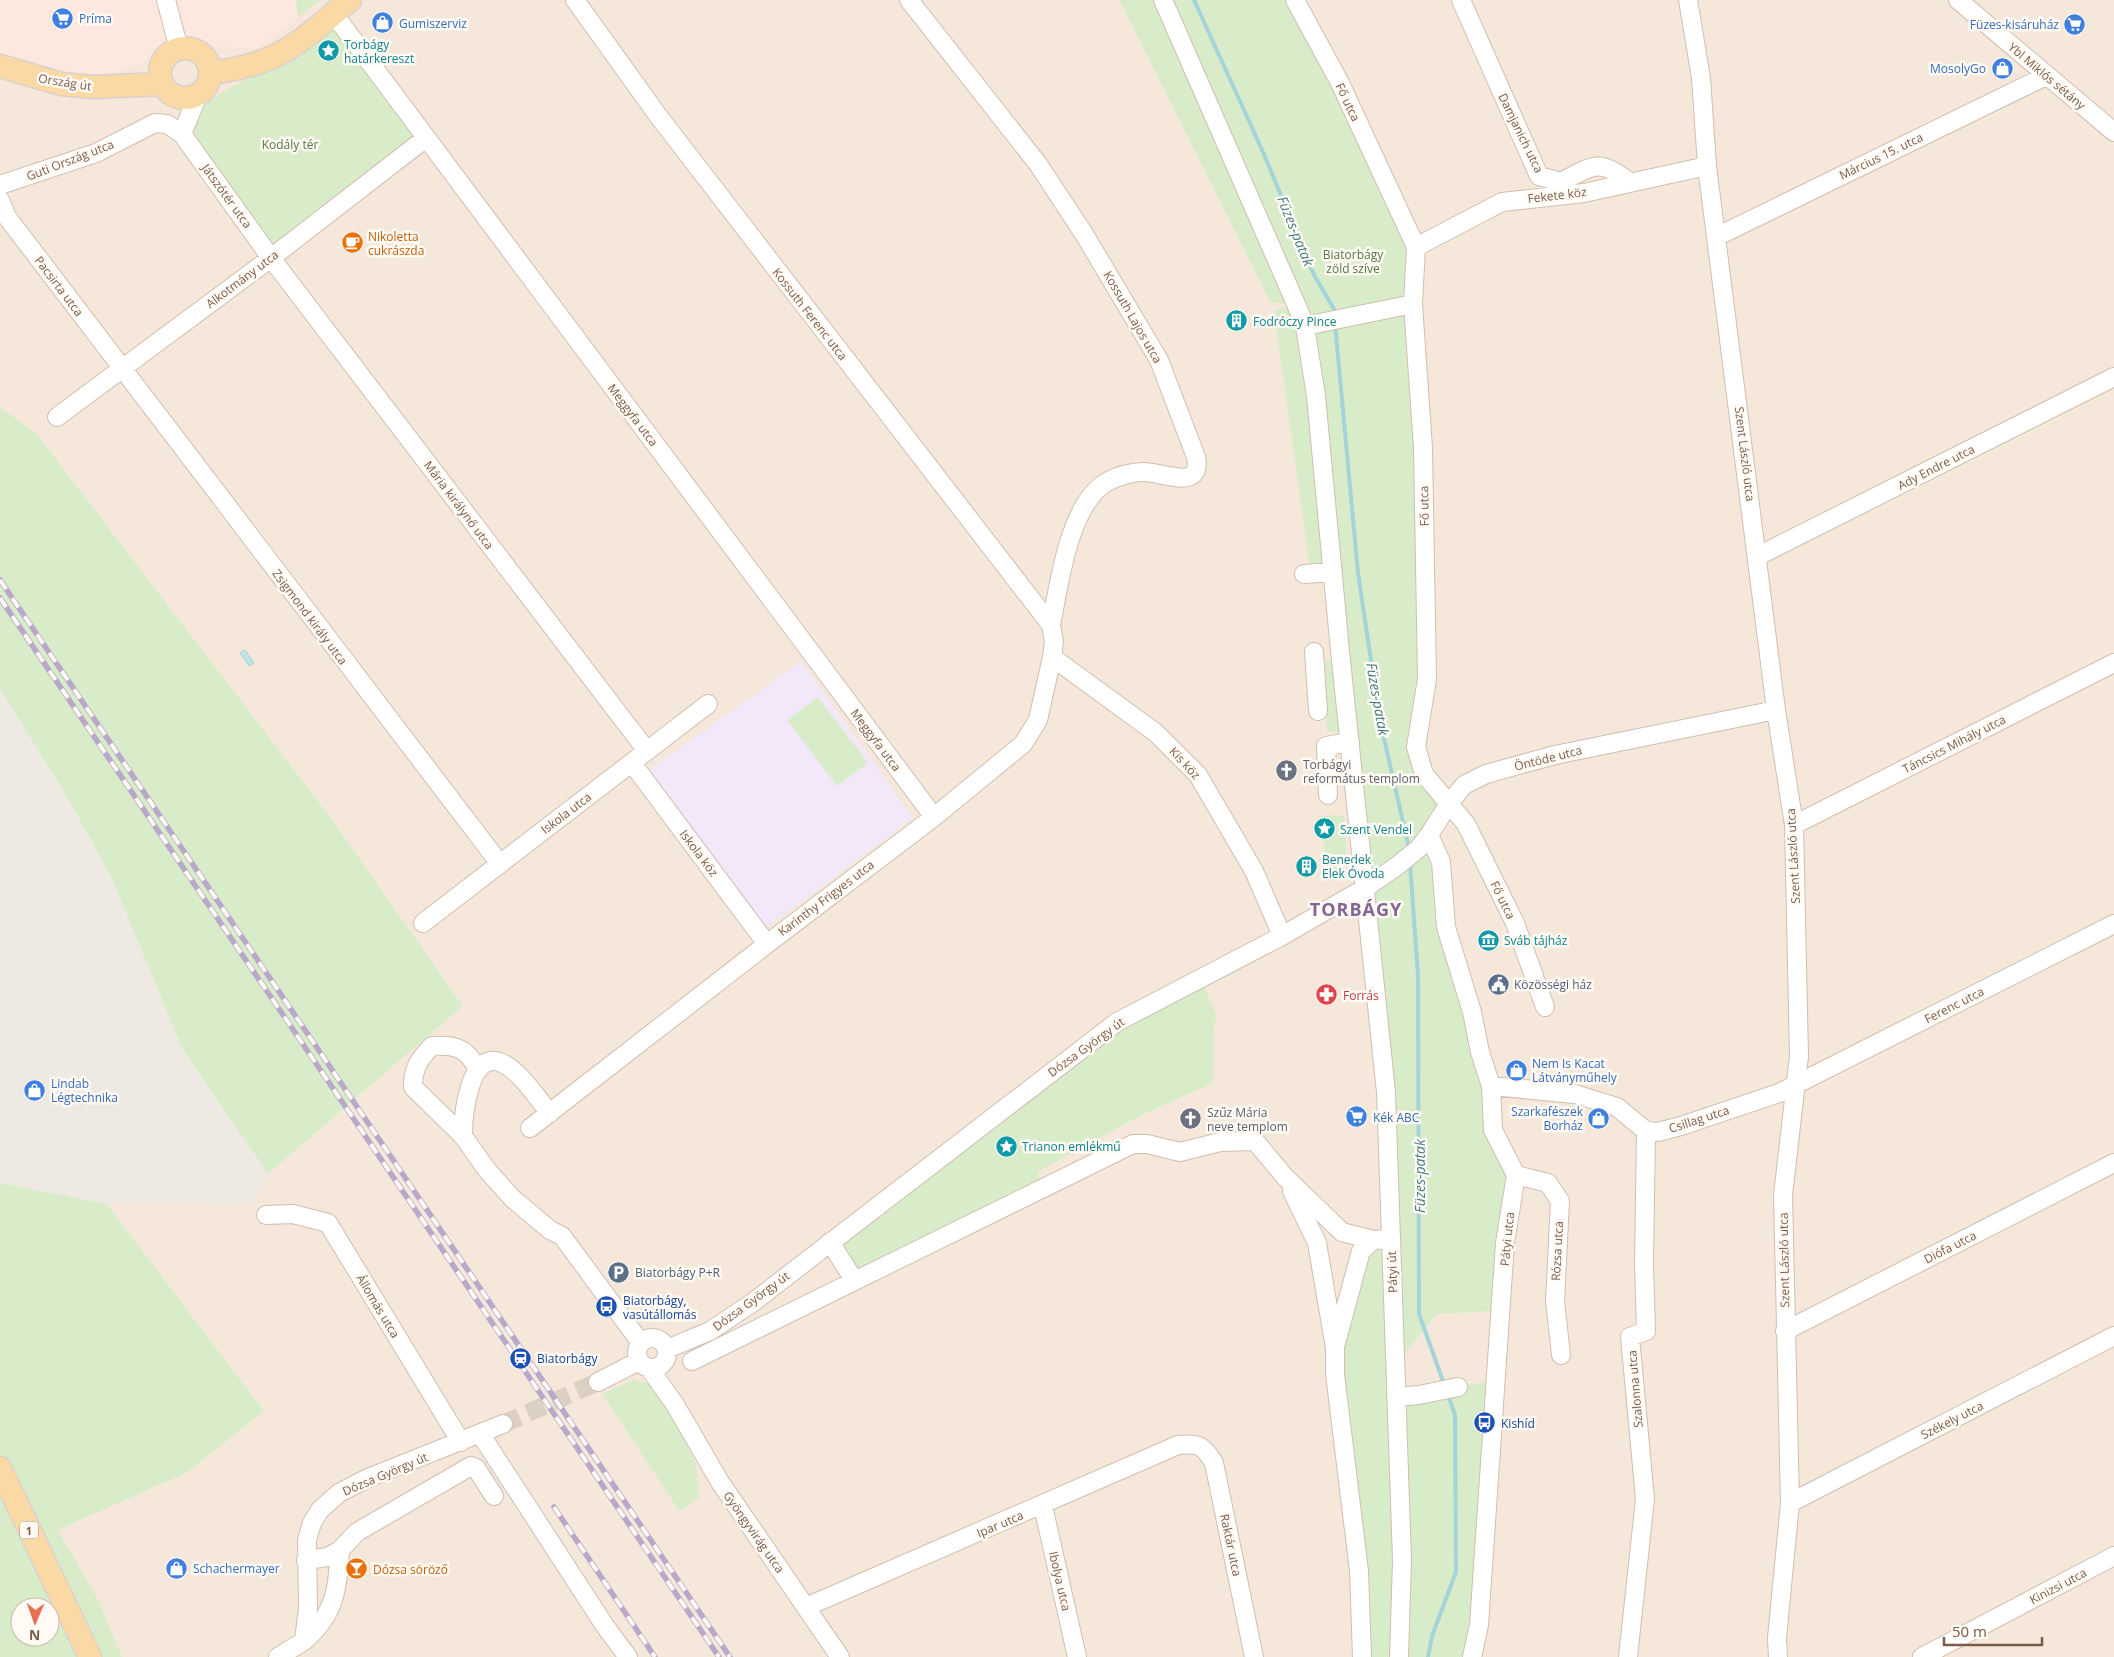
<svg xmlns="http://www.w3.org/2000/svg" width="2114" height="1657" font-family="'Open Sans',sans-serif">
  <style>
    .residential { fill: #f5e8da; fill-rule: evenodd }
    .commercial { fill: #fde8e0 }
    .industrial { fill: #efe9e4 }
    .education { fill: #f3e8fa }
    .green { fill: #d8ecc9; fill-rule: evenodd }
    .water { fill: #bfe3e8; stroke: #a5d3da }
    .lines { fill: none; stroke-linecap: round; stroke-linejoin: round }
    .stream { stroke: #a5d3da; stroke-width: 4 }
    .minor-tunnel { stroke: #dcd0c4; stroke-width: 18; stroke-dasharray: 18 9; stroke-linecap: butt }
    .minor-casing { stroke: #d1beb0; stroke-width: 20 }
    .major-casing { stroke: #dad1cd; stroke-width: 25 }
    .minor { stroke: #fff; stroke-width: 18 }
    .major { stroke: #fbd9a5; stroke-width: 22 }
    .rail-casing { stroke: #b9a8c9; stroke-width: 5.5 }
    .rail { stroke: #fffaf3; stroke-width: 4; stroke-dasharray: 11; stroke-linecap: butt }
    .labels { text-anchor: middle; dominant-baseline: central; stroke-width: 5; stroke-linejoin: round; paint-order: stroke }
    .shield { fill: #fffaf3; stroke: #a28b7f; stroke-width: 1 }
    .shield-label { font-size: 11px; font-weight: bold; fill: #7a5c4d }
    .shop-label { font-size: 12px; fill: #366cbe; stroke: #fffaf3; text-anchor: start }
    .culture-label { font-size: 12px; fill: #0d838f; stroke: #fffaf3; text-anchor: start }
    .street-label { font-size: 12px; fill: #7a5c4d; stroke: #fffaf3 }
    .park-label { font-size: 12px; fill: #537a41; stroke: #fffaf3 }
    .food-label { font-size: 12px; fill: #c56008; stroke: #fffaf3; text-anchor: start }
    .worship-label { font-size: 12px; fill: #5b616d; stroke: #fffaf3; text-anchor: start }
    .service-label { font-size: 12px; fill: #4e5e75; stroke: #fffaf3; text-anchor: start }
    .health-label { font-size: 12px; fill: #be3a42; stroke: #fffaf3; text-anchor: start }
    .transit-label { font-size: 12px; fill: #164399; stroke: #fffaf3; text-anchor: start }
    .water-label { font-size: 14px; font-style: italic; fill: #437c86; stroke: #fffaf3 }
    .district-label { font-size: 18px; font-weight: bold; letter-spacing: 1px; fill: #846695; stroke: #fffaf3 }
  </style>
  <rect width="100%" height="100%" fill="#fdf6ec"/>
  <!-- residential -->
  <path class="residential" d="M0,0h1170l138,314 108,433 -121,-747h819v1657h-1992l-23,-56 -41,-71 130,-58 76,-61 -157,-207 147,1 14,-31 195,-168 -132,-188 -295,-385 -36,-26zM1217,1016l-3,11 -1,56 -71,32 -105,57 8,14 -77,-49z"/>
  <!-- commercial -->
  <path class="commercial" d="M0,0h296l2,17 -42,31 -36,-1 -26,-7 -39,8 -12,15 -35,12 -38,-3 -70,-20z"/>
  <!-- industrial -->
  <path class="industrial" d="M0,689l67,108 44,80 72,173 85,124 -14,31 -147,-1 -107,-21z"/>
  <!-- education -->
  <path class="education" d="M801,661l112,157 -150,112 -116,-158z"/>
  <!-- green -->
  <path class="green" d="M296,0h24l-22,17z
    M1119,0h36l135,304 -20,-2z
    M1170,0h125l121,247 9,432 -9,68 32,58 -14,42 72,328 -12,136 -57,3 -32,39 -31,-470 -9,5 -41,-497z
    M333,13l93,125 -155,120 -104,-134 94,-53z
    M1296,304l31,262 -17,2 -36,-257z
    M0,407l36,26 295,385 132,188 -195,168 -85,-124 -72,-173 -44,-80 -67,-108z
    M1340,659l2,74 -15,-2 -2,-70z
    M818,697l50,66 -31,23 -50,-66z
    M1325,815l19,1 3,45 -18,22 -8,-65z
    M1200,979l17,37 -3,11 -1,56 -71,32 -105,57 8,15 -191,93 -24,-38 287,-220z
    M0,1183l107,21 157,207 -76,61 -130,58 41,71 23,56h-122zM20,1607h30v30h-30z
    M1391,1239l5,158 101,-17 -25,277h-110l-27,-283 26,-123z
    M633,1380l16,3 28,41 19,40 3,33 -19,15 -78,-118z"/>
  <!-- water -->
  <path class="water" d="M245,650l9,13 -5,3 -9,-13z"/>
  <g class="lines">
    <!-- stream -->
    <path class="stream" d="M1194,0l69,152 51,123 20,34v5
      M1335,324l23,249 22,148 29,127
      M1410,863l8,112 1,339 25,70
      M1428,1657l4,-21 24,-64 -1,-157 -7,-20"/>
    <!-- minor-tunnel -->
    <path class="minor-tunnel" d="M503,1424l95,-42"/>
    <defs>
      <path id="minor" d="M166,0l13,49
        M909,0l129,164 46,70 75,126 37,97c7,35 -34,15 -52,15 -12,0 -27,4 -37,10 -38,21 -48,103 -56,143
        M1163,0l133,304 9,22 11,70 24,255 46,441 16,468 -3,97
        M1295,0l45,83 76,164 -3,57 10,144 4,231 -11,68 8,27 42,50 49,99 30,84
        M1461,0l78,176 22,6c31,-16 38,-25 68,0
        M1688,0l13,78 6,88 69,544 18,115 5,231 -16,139 7,308 -13,135 1,19
        M1958,0l156,132
        M333,13l601,804
        M182,134l16,-39
        M0,185l96,-32 59,-30 12,1 15,10 89,124 376,493
        M0,200l7,17 493,647
        M1716,237l330,-161
        M1416,247l86,-45 82,-9 123,-27
        M1305,326l108,-22
        M57,417l214,-159 155,-120
        M1758,556l356,-179
        M1304,574l29,-2
        M1314,652l4,59
        M1052,657l104,76 42,42 56,96 28,65
        M632,763l135,181
        M1328,795l-2,-49 24,-4
        M1794,825l320,-162
        M1429,835l12,27 5,65 26,85 8,40 11,34 2,44 23,45 -11,68 -26,382 -7,32
        M423,923l285,-219
        M477,1069c-10,-22 -22,-24 -45,-23 -13,13 -19,22 -19,41l50,49 24,34 26,29 37,31 12,6 79,107
        M1491,1086l84,8 42,13 29,24 12,1 23,-6 98,-33 335,-169
        M530,1128l237,-184 167,-127 89,-73 15,-24 14,-63 2,-15 -3,-17 -392,-508 -84,-117
        M463,1136c0,-20 6,-88 39,-73 19,9 34,34 48,50
        M1516,1175l32,8 12,18 -5,100 6,54
        M1292,1191l25,52 18,105v26l24,197 3,86
        M266,1215l27,-1 35,9 133,219
        M830,1242l24,38
        M1785,1331l329,-168
        M637 1353a15 15 0 1 1 30 0a15 15 0 1 1-30 0Z
        M1336,1343l25,-92 12,-11
        M667,1349l43,-18 42,-28 365,-281 165,-86 83,-48 32,-22 22,-18 10,-13 19,-30 16,-20 22,-11 69,-19 221,-45
        M692,1361l441,-217h14l33,8 40,-10 35,-1 30,36 57,55 31,8 18,-1
        M649,1368l25,35 46,79 120,175
        M598,1382l41,-21
        M1396,1397l23,-2 39,-8
        M481,1435l124,191 23,31
        M1790,1503l324,-167
        M1043,1506l34,151
        M306,1560l22,-3 12,-7 17,-18 114,-66 5,2 18,28
        M806,1607l372,-162c21,-2 25,0 36,18l40,194
        M304,1641c32,-28 33,-51 36,-91
        M278,1657l26,-16 4,-33 -1,-68 5,-17 8,-13 19,-17 29,-15 135,-54
        M1628,1657l17,-158 -15,-162 16,-6 -2,-67 2,-133
        M1922,1657l192,-101"/>
      <path id="major" d="M160 73a25 25 0 1 1 50 0a25 25 0 1 1-50 0Z
        M0,66l61,18 32,3 69,-3
        M211,74c16,-4 33,-6 49,-12 34,-11 63,-40 90,-62
        M0,1468l90,189"/>
    </defs>
    <!-- minor casing -->
    <use href="#minor" class="minor-casing"/>
    <!-- major casing -->
    <use href="#major" class="major-casing"/>
    <!-- minor -->
    <use href="#minor" class="minor"/>
    <!-- major -->
    <use href="#major" class="major"/>
    <defs>
      <path id="rail" d="M0,580l730,1077
        M0,598l719,1059
        M554,1507l101,150"/>
    </defs>
    <!-- rail casing -->
    <use href="#rail" class="rail-casing"/>
    <!-- rail -->
    <use href="#rail" class="rail"/>
  </g>
  <!-- icons -->
  <defs>
    <symbol id="supermarket-disc" viewBox="-11 -11 22 22"><circle r="9.5" fill="#3f7fe0" stroke="#fffaf3"/><path d="M-6-5.5h2.5l.6 2H6L4.5 2H-2.5L-4.4-4H-6ZM-1.5 3.2a1.3 1.3 0 1 0 .1 0ZM3 3.2a1.3 1.3 0 1 0 .1 0Z" fill="#fff"/></symbol>
    <symbol id="shop-disc" viewBox="-11 -11 22 22"><circle r="9.5" fill="#3f7fe0" stroke="#fffaf3"/><path d="M-5-2.5h2.3a2.7 3.5 0 0 1 5.4 0H5L5.5 6h-11ZM-1.5-2.5h3a1.5 2.3 0 0 0-3 0Z" fill="#fff"/></symbol>
    <symbol id="sight-disc" viewBox="-11 -11 22 22"><circle r="9.5" fill="#0f9aa8" stroke="#fffaf3"/><path d="M0-6L1.8-2.2L6-1.7L2.9 1.2L3.7 5.4L0 3.3L-3.7 5.4L-2.9 1.2L-6-1.7L-1.8-2.2Z" fill="#fff"/></symbol>
    <symbol id="cafe-disc" viewBox="-11 -11 22 22"><circle r="9.5" fill="#e8710a" stroke="#fffaf3"/><path d="M-5.5-4.5H6V0H3Q3 3.5 0 3.5H-2.5Q-5.5 3.5-5.5 0ZM3-3.2v2h1.7v-2ZM-6 4.5H4V6H-6Z" fill="#fff"/></symbol>
    <symbol id="building-disc" viewBox="-11 -11 22 22"><circle r="9.5" fill="#0f9aa8" stroke="#fffaf3"/><path d="M-4-6H4V6H1V3H-1V6H-4ZM-2.5-4.3h1.7v1.8h-1.7ZM.8-4.3h1.7v1.8H.8ZM-2.5-1h1.7V.8h-1.7ZM.8-1h1.7V.8H.8Z" fill="#fff"/></symbol>
    <symbol id="church-disc" viewBox="-11 -11 22 22"><circle r="9.5" fill="#6b7280" stroke="#fffaf3"/><path d="M-1.2-6h2.4v3.5h3.3v2.4h-3.3V6h-2.4V-.1h-3.3v-2.4h3.3Z" fill="#fff"/></symbol>
    <symbol id="museum-disc" viewBox="-11 -11 22 22"><circle r="9.5" fill="#0f9aa8" stroke="#fffaf3"/><path d="M0-6L6-3V-2H-6V-3ZM-5-1h2V3h-2ZM-1-1h2V3h-2ZM3-1h2V3H3ZM-6 4H6V6H-6Z" fill="#fff"/></symbol>
    <symbol id="civic-disc" viewBox="-11 -11 22 22"><circle r="9.5" fill="#5c6f8a" stroke="#fffaf3"/><path d="M-.6-6.5H3V-4.5H.6V-3L4-1V1h2V6H-6V1h2V-1L-.6-3ZM-1.2 2.5V6h2.4V2.5Z" fill="#fff"/></symbol>
    <symbol id="pharmacy-disc" viewBox="-11 -11 22 22"><circle r="9.5" fill="#e0444e" stroke="#fffaf3"/><path d="M-2-6h4v4h4v4h-4v4h-4v-4h-4v-4h4Z" fill="#fff"/></symbol>
    <symbol id="parking-disc" viewBox="-11 -11 22 22"><circle r="9.5" fill="#5c6f8a" stroke="#fffaf3"/><path d="M-3.5-5.5H1a3.5 3.5 0 0 1 0 7H-1V5.5H-3.5ZM-1-3.4V-.6H.8a1.4 1.4 0 0 0 0-2.8Z" fill="#fff"/></symbol>
    <symbol id="bus-disc" viewBox="-11 -11 22 22"><circle r="9.5" fill="#1a4fb4" stroke="#fffaf3"/><path d="M-5-6H5V4H4V6H2V4H-2V6H-4V4H-5ZM-3.5-4V0h7V-4ZM-3.5 1.2v1.5H-2V1.2ZM2 1.2v1.5H3.5V1.2Z" fill="#fff"/></symbol>
    <symbol id="station-disc" viewBox="-11 -11 22 22"><circle r="9.5" fill="#1a4fb4" stroke="#fffaf3"/><path d="M-3-6H3Q5-6 5-4V2Q5 4 3 4L4.5 6H3L1.5 4h-3L-3 6H-4.5L-3 4Q-5 4-5 2V-4Q-5-6-3-6ZM-3.5-4v3h7v-3ZM-3.5 1v1.5H-2V1ZM2 1v1.5H3.5V1Z" fill="#fff"/></symbol>
    <symbol id="bar-disc" viewBox="-11 -11 22 22"><circle r="9.5" fill="#e8710a" stroke="#fffaf3"/><path d="M-6-5H6L.8 .8V4.5H3.5V6h-7V4.5H-.8V.8Z" fill="#fff"/></symbol>
  </defs>
  <g fill-rule="evenodd">
    <use href="#supermarket-disc" x="50" y="6" width="25" height="25"/>
    <use href="#shop-disc" x="370" y="10" width="25" height="25"/>
    <use href="#supermarket-disc" x="2062" y="12" width="25" height="25"/>
    <use href="#sight-disc" x="316" y="38" width="25" height="25"/>
    <use href="#shop-disc" x="1990" y="56" width="25" height="25"/>
    <use href="#cafe-disc" x="340" y="230" width="25" height="25"/>
    <use href="#building-disc" x="1224" y="308" width="25" height="25"/>
    <use href="#church-disc" x="1274" y="758" width="25" height="25"/>
    <use href="#sight-disc" x="1312" y="816" width="25" height="25"/>
    <use href="#building-disc" x="1294" y="854" width="25" height="25"/>
    <use href="#museum-disc" x="1476" y="928" width="25" height="25"/>
    <use href="#civic-disc" x="1486" y="972" width="25" height="25"/>
    <use href="#pharmacy-disc" x="1314" y="982" width="25" height="25"/>
    <use href="#shop-disc" x="1504" y="1058" width="25" height="25"/>
    <use href="#shop-disc" x="22" y="1078" width="25" height="25"/>
    <use href="#supermarket-disc" x="1344" y="1104" width="25" height="25"/>
    <use href="#shop-disc" x="1586" y="1106" width="25" height="25"/>
    <use href="#church-disc" x="1178" y="1106" width="25" height="25"/>
    <use href="#sight-disc" x="994" y="1134" width="25" height="25"/>
    <use href="#parking-disc" x="606" y="1260" width="25" height="25"/>
    <use href="#bus-disc" x="594" y="1294" width="25" height="25"/>
    <use href="#station-disc" x="508" y="1346" width="25" height="25"/>
    <use href="#bus-disc" x="1472" y="1410" width="25" height="25"/>
    <use href="#shop-disc" x="164" y="1556" width="25" height="25"/>
    <use href="#bar-disc" x="344" y="1556" width="25" height="25"/>
  </g>
  <g class="labels">
    <!-- shield labels -->
    <rect class="shield" x="20" y="1521.5" width="18" height="17" rx="4"/>
    <g class="shield-label">
      <text x="29" y="1530">1</text>
    </g>
    <!-- shop labels -->
    <g class="shop-label">
      <text x="79" y="18">Príma</text>
      <text x="399" y="23">Gumiszerviz</text>
      <text x="2059" y="24" text-anchor="end">Füzes-kisáruház</text>
      <text x="1986" y="68" text-anchor="end">MosolyGo</text>
      <text x="1532" y="1063">Nem Is Kacat<tspan x="1532" dy="14">Látványműhely</tspan></text>
      <text x="51" y="1083">Lindab<tspan x="51" dy="14">Légtechnika</tspan></text>
      <text x="1583" y="1111" text-anchor="end">Szarkafészek<tspan x="1583" dy="14">Borház</tspan></text>
      <text x="1373" y="1117">Kék ABC</text>
      <text x="193" y="1568">Schachermayer</text>
    </g>
    <!-- culture labels -->
    <g class="culture-label">
      <text x="344" y="44">Torbágy<tspan x="344" dy="14">határkereszt</tspan></text>
      <text x="1253" y="321">Fodróczy Pince</text>
      <text x="1340" y="829">Szent Vendel</text>
      <text x="1322" y="859">Benedek<tspan x="1322" dy="14">Elek Óvoda</tspan></text>
      <text x="1504" y="940">Sváb tájház</text>
      <text x="1022" y="1146">Trianon emlékmű</text>
    </g>
    <!-- street labels -->
    <g class="street-label">
      <text transform="translate(2047 76) rotate(40)">Ybl Miklós sétány</text>
      <text transform="translate(65 82) rotate(9)">Ország út</text>
      <text transform="translate(1348 102) rotate(65)">Fő utca</text>
      <text transform="translate(1521 133) rotate(64)">Damjanich utca</text>
      <text transform="translate(1881 156) rotate(-26)">Március 15. utca</text>
      <text transform="translate(70 160) rotate(-21)">Guti Ország utca</text>
      <text transform="translate(1557 195) rotate(-7)">Fekete köz</text>
      <text transform="translate(227 196) rotate(54)">Játszótér utca</text>
      <text transform="translate(242 279) rotate(-37)">Alkotmány utca</text>
      <text transform="translate(59 286) rotate(53)">Pacsirta utca</text>
      <text transform="translate(810 314) rotate(52)">Kossuth Ferenc utca</text>
      <text transform="translate(1133 317) rotate(60)">Kossuth Lajos utca</text>
      <text transform="translate(633 415) rotate(53)">Meggyfa utca</text>
      <text transform="translate(1745 454) rotate(83)">Szent László utca</text>
      <text transform="translate(1936 467) rotate(-27)">Ady Endre utca</text>
      <text transform="translate(459 505) rotate(53)">Mária királynő utca</text>
      <text transform="translate(1424 506) rotate(-91)">Fő utca</text>
      <text transform="translate(310 617) rotate(53)">Zsigmond király utca</text>
      <text transform="translate(876 740) rotate(53)">Meggyfa utca</text>
      <text transform="translate(1954 744) rotate(-27)">Táncsics Mihály utca</text>
      <text transform="translate(1548 758) rotate(-14)">Öntöde utca</text>
      <text transform="translate(1185 763) rotate(47)">Kis köz</text>
      <text transform="translate(566 813) rotate(-37)">Iskola utca</text>
      <text transform="translate(699 853) rotate(53)">Iskola köz</text>
      <text transform="translate(1793 856) rotate(-93)">Szent László utca</text>
      <text transform="translate(826 898) rotate(-37)">Karinthy Frigyes utca</text>
      <text transform="translate(1503 900) rotate(64)">Fő utca</text>
      <text transform="translate(1954 1005) rotate(-27)">Ferenc utca</text>
      <text transform="translate(1086 1047) rotate(-36)">Dózsa György út</text>
      <text transform="translate(1699 1119) rotate(-18)">Csillag utca</text>
      <text transform="translate(1507 1239) rotate(-84)">Pátyi utca</text>
      <text transform="translate(1950 1247) rotate(-27)">Diófa utca</text>
      <text transform="translate(1557 1251) rotate(-87)">Rózsa utca</text>
      <text transform="translate(1784 1260) rotate(-91)">Szent László utca</text>
      <text transform="translate(1392 1272) rotate(-92)">Pátyi út</text>
      <text transform="translate(751 1301) rotate(-36)">Dózsa György út</text>
      <text transform="translate(378 1306) rotate(59)">Állomás utca</text>
      <text transform="translate(1635 1389) rotate(-95)">Szalonna utca</text>
      <text transform="translate(1952 1420) rotate(-27)">Székely utca</text>
      <text transform="translate(385 1474) rotate(-23)">Dózsa György út</text>
      <text transform="translate(1000 1524) rotate(-23)">Ipar utca</text>
      <text transform="translate(754 1532) rotate(55)">Gyöngyvirág utca</text>
      <text transform="translate(1231 1545) rotate(78)">Raktár utca</text>
      <text transform="translate(1060 1581) rotate(77)">Ibolya utca</text>
      <text transform="translate(2058 1586) rotate(-28)">Kinizsi utca</text>
    </g>
    <!-- park labels -->
    <g class="park-label">
      <text x="290" y="144">Kodály tér</text>
      <text x="1353" y="254">Biatorbágy<tspan x="1353" dy="14">zöld szíve</tspan></text>
    </g>
    <!-- food labels -->
    <g class="food-label">
      <text x="368" y="236">Nikoletta<tspan x="368" dy="14">cukrászda</tspan></text>
      <text x="373" y="1569">Dózsa söröző</text>
    </g>
    <!-- worship labels -->
    <g class="worship-label">
      <text x="1303" y="764">Torbágyi<tspan x="1303" dy="14">református templom</tspan></text>
      <text x="1207" y="1112">Szűz Mária<tspan x="1207" dy="14">neve templom</tspan></text>
    </g>
    <!-- service labels -->
    <g class="service-label">
      <text x="1514" y="984">Közösségi ház</text>
      <text x="635" y="1272">Biatorbágy P+R</text>
    </g>
    <!-- health labels -->
    <g class="health-label">
      <text x="1343" y="995">Forrás</text>
    </g>
    <!-- transit labels -->
    <g class="transit-label">
      <text x="623" y="1300">Biatorbágy,<tspan x="623" dy="14">vasútállomás</tspan></text>
      <text x="537" y="1358">Biatorbágy</text>
      <text x="1501" y="1423">Kishíd</text>
    </g>
    <!-- water labels -->
    <g class="water-label">
      <text transform="translate(1296 231) rotate(68)">Füzes-patak</text>
      <text transform="translate(1378 699) rotate(80)">Füzes-patak</text>
      <text transform="translate(1419 1176) rotate(-90)">Füzes-patak</text>
    </g>
    <!-- district labels -->
    <g class="district-label">
      <text x="1356" y="909">TORBÁGY</text>
    </g>
  </g>
  <!-- north arrow -->
  <g transform="translate(35 1622) rotate(182)"><circle r="24" fill="#fffaf3" stroke="#cabbb1"/>
  <path d="M0-4L9 19L0 12L-9 19Z" fill="#e76f51"/>
  <text y="-8" font-size="14" font-weight="bold" text-anchor="middle" fill="#7a5c4d">N</text>
  </g>
  <!-- scale -->
  <path d="M1944 1637v8h98v-8" fill="none" stroke="#7a5c4d" stroke-width="2.5"/>
  <text x="1952" y="1637" font-size="15" fill="#7a5c4d" stroke="#fffaf3" stroke-width="4" paint-order="stroke">50 m</text>
</svg>
